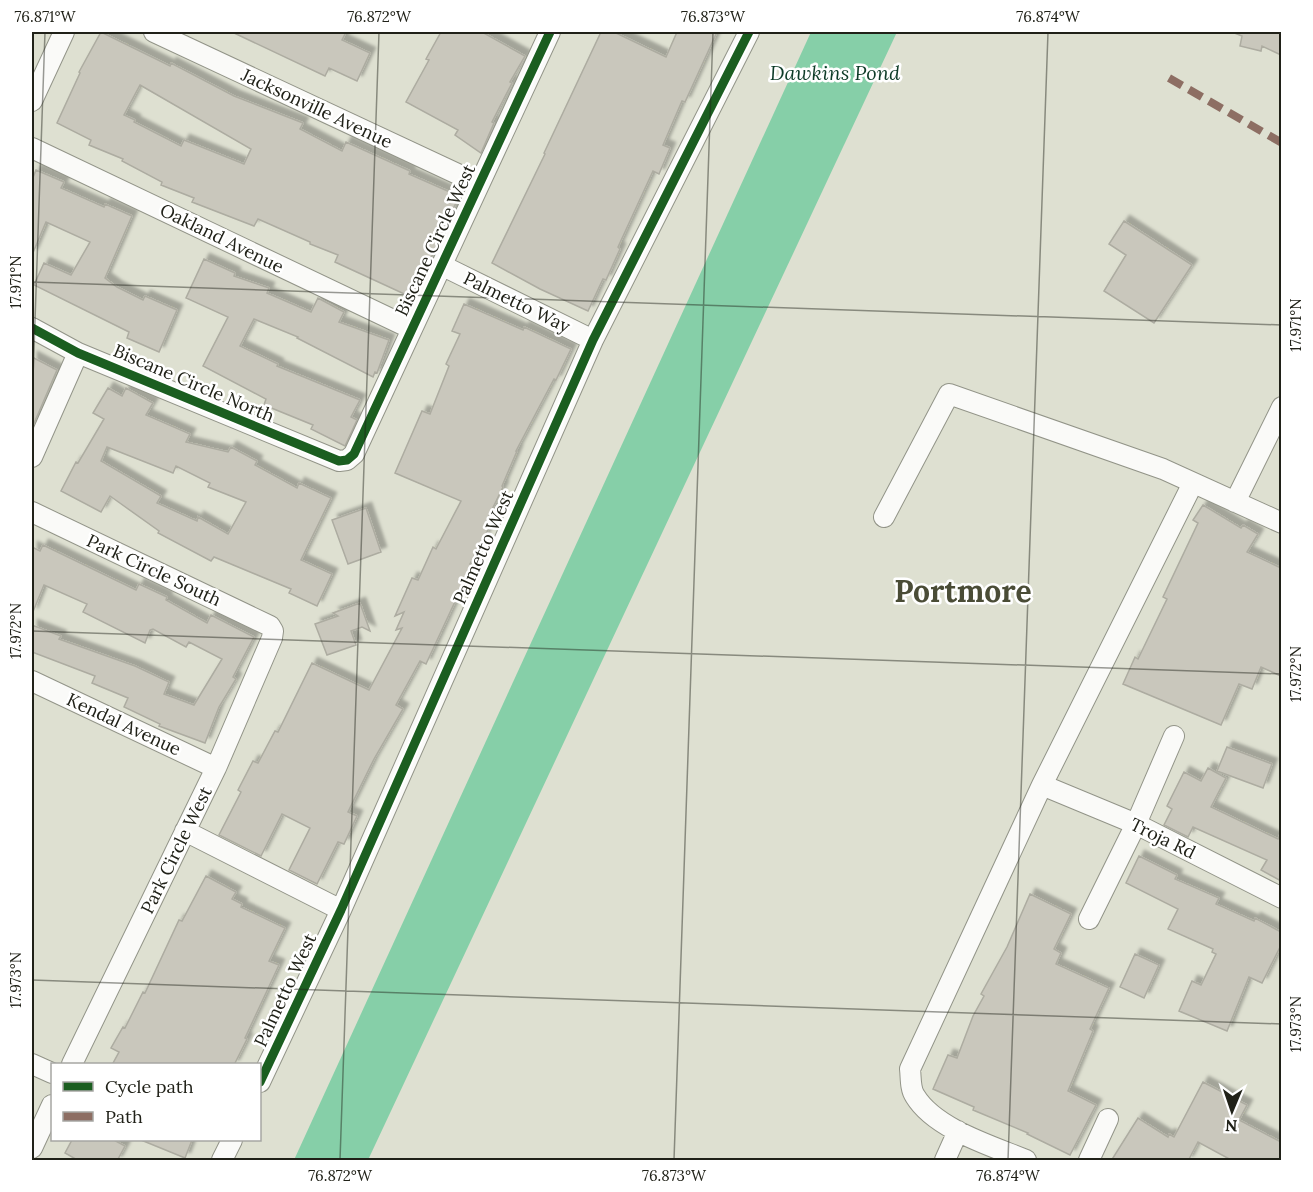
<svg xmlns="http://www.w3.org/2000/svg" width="1313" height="1192" font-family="Lora,serif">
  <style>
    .water { fill: #86cfa8 }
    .building { fill: #c9c7bc; stroke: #adaca1; stroke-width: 1.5; fill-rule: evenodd; filter: url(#shadow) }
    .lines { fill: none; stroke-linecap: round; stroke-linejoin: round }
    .street-casing { stroke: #929488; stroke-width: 22 }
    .street { stroke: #fafaf8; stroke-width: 20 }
    .quiet { stroke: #8d6e63; stroke-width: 8; stroke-dasharray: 15 8; stroke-linecap: butt }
    .cycleway-casing { stroke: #fff; stroke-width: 13 }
    .cycleway { stroke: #1b5e20; stroke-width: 9 }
    .ticks { fill: none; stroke: #202118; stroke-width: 1.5; stroke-opacity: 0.45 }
    .labels { text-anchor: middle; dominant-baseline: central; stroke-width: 5; stroke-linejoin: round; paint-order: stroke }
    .street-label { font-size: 18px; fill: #202118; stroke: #fff }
    .water-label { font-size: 20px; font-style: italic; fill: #0e3c28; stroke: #fff }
    .town-label { font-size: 30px; font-weight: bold; fill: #4a4c36; stroke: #fff }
    .neatline { fill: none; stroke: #202118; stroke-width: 2 }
    .ticks-label { font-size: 15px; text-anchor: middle; fill: #202118 }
  </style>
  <defs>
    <filter id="shadow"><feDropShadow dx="5.5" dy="-5.5" stdDeviation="1.5" flood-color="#0004"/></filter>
  </defs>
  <rect width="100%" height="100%" fill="#dee0d1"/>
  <!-- water -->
  <path class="water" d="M811,32h86l-529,1128h-74z"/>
  <!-- building -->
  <path class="building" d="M101,32l69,34 1,-3 63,33 69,27 -3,6 42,22 4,-9 64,29 -1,3 50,22 -46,102 -78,-36 3,-7 -28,-11v-2l-52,-23 -4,7 -62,-24 2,-4 -33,-13 1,-3 -40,-21 1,-2 -34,-14 2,-5 -34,-17 23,-50 -1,-1zM140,85l111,64 -7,15 -60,-24 -3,6 -47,-24 1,-2 -11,-5z
    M232,32h114l-4,8 28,13 -13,28 -28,-13 -4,8z
    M441,32h41l43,24 -15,26 2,1 -20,39 2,1 -13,30 -26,-18 3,-5 -52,-28 23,-42 -3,-1z
    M601,32h13l52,25 11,-25h40l-32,70 -3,-1 -19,44 7,3 -11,26 -6,-3 -35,76 2,2 -14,31 -3,-1 -15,32 -48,-22 -48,-26 53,-109 -1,-1z
    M1232,32h49v23l-19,-9 -1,5 -21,-5 2,-10z
    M36,170l28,12 -3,6 43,19 1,-3 27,12 -27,62 12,9 26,13 2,-4 32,14 -18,42 -32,-14 2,-6 -95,-47 10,-22 27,12 19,-33 -44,-20 -14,33v-75z
    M1124,221l68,44 -38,58 -50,-32 22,-36 -17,-11z
    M204,259l31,14 -1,3 35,12 -2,5 44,19 7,-14 26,14 -5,10 50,18 -12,33 -2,-1 -2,5 -76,-39 1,-1 -44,-18 -14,27 38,18 -1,2 83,34 -9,17 6,3 -12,26 -34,-17 2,-4 -49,-20 2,-6 -63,-33 25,-49 -42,-19z
    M464,304l59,26 1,-3 47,22 -15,31 -2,-1 -38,72h1l-15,35 1,1 -19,39 5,2 -19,36 2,1 -46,99 -6,-3 -24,44 7,4 -29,50 -26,53 9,4 -13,28 -6,-2 -21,42 -28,-14 21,-42 -28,-14 -21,42 -42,-21 22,-43 -3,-2 15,-29 5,2 17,-32 3,1 34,-69 57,27 33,-62 -6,2 8,-18 -9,4 17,-38 6,2 15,-33 3,2 25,-48 -66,-28 27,-62 8,3 19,-48 -3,-2 14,-30 -8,-3z
    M32,357l25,13 -25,58z
    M108,388l14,8 4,-8 27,15 -7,12 44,19 -4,8 42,10 3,-5 26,14 -2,4 42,23 2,-5 32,15 -30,62 31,14 -15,32 -28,-13 2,-4 -77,-32 -3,4 -53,-28 1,-2 -49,-35 -9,16 -40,-21 15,-29 2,1 26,-44 -11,-6zM107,447l66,26 3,-7 34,17 -2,4 38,15 -18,32 -30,-17 -1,4 -40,-18 4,-7 -60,-35z
    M1203,505l38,23 2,-3 15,9 -11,18 34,16v108l-20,-9 -9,22 -13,-5 -18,41 -98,-41 12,-27 3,2 29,-60 -4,-2 35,-74 -5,-3z
    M366,508l15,44 -33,12 -16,-44z
    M43,545l93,45 3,-6 28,13 -1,3 41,23 4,-8 43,22 -21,40 3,2 -17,28 -14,36 -46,-17 1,-2 -36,-17 4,-9 -36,-15 3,-7 -63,-24v-27l29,11 -2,3 76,27 34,16 -5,12 30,11 28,-46 -33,-17 -3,5 -33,-18 -3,1 -5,13 -62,-31 4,-8 -43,-19 -12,29v-67l8,4z
    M360,603l10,28 -8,-4 -11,4 5,14 -29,10 -12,-31 23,-8 -5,-3z
    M1227,747l45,17 -9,24 -46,-17z
    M1208,768l18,10 -15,29 67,32 3,-7v49l-20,-11 6,-10 -74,-33 -5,10 -24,-12 8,-16 -5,-3 17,-34 17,9z
    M1139,856l38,19 -2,4 44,19 -3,6 38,17 1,-3 26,14v13l-19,38 -13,-6 -22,54 -48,-20 13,-30 9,4 15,-31 -4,-2 1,-3 -45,-20 10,-20 -52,-26z
    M206,876l30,16 -4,7 10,5 -1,3 44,21 -16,33 10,4 -34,73 2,1 -13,26h-122l7,-13 -8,-4 12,-21 2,1 18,-36 2,1 34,-73 3,1z
    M1030,894l41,20 -17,35 7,4 -5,11 53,24 -19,41 3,2 -25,60 28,14 -26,50 -43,-21 1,-1 -55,-23 1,-3 -41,-18 15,-34 9,3 16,-42 11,-20 -3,-2 26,-47z
    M1135,954l24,11 -15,33 -24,-11z
    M1203,1082l44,23 -8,15 42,22v19h-48l-35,-19 -10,19h-77l27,-43 30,19 1,-3 5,3z
    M72,1140h42l11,6 -8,15h-38l-14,-8z
    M141,1140h51l-7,18z"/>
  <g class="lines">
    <defs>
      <path id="street" d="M154,32l325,152
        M32,101l32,-69
        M32,148l380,181
        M441,265l152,75
        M32,328l46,25 261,108 8,-1 7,-6 196,-422
        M32,457l46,-104
        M1235,502l47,-95
        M32,512l238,114 3,5 -1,7 -56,130 -144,296
        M884,517l65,-123 214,75 119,54
        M32,681l184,87
        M1042,785l94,39 146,74
        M185,831l156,79
        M1089,919l47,-95 38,-88
        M32,1064l20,9
        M260,1082l81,-172 252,-570 156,-308
        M32,1148l20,-43
        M222,1160l10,-20
        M945,1160l13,-29
        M1026,1160c-34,-14 -91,-31 -111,-64 -5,-7 -4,-19 -5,-27l132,-284 151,-302
        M1089,1160l19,-41"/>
    </defs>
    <!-- street casing -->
    <use href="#street" class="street-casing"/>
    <!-- street -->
    <use href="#street" class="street"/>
    <!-- quiet -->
    <path class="quiet" d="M1169,78l113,65"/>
    <defs>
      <path id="cycleway" d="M32,328l46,25 261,108 8,-1 7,-6 196,-422
        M260,1082l81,-172 252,-570 156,-308"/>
    </defs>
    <!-- cycleway casing -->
    <use href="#cycleway" class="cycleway-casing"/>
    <!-- cycleway -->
    <use href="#cycleway" class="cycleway"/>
  </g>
  <!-- ticks -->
  <path class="ticks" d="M32,282l1250,43M32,407l13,-375M32,631l1250,43M32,980l1250,44M340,1160l39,-1128M674,1160l39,-1128M1008,1160l40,-1128"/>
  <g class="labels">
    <!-- street labels -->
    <g class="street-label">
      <text transform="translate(317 108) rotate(25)">Jacksonville Avenue</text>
      <text transform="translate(222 238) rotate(26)">Oakland Avenue</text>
      <text transform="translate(435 240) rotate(-65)">Biscane Circle West</text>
      <text transform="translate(517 302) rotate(26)">Palmetto Way</text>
      <text transform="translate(194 383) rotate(23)">Biscane Circle North</text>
      <text transform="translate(483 547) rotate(-66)">Palmetto West</text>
      <text transform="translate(154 570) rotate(25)">Park Circle South</text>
      <text transform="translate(124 724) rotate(25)">Kendal Avenue</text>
      <text transform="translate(1163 838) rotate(26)">Troja Rd</text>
      <text transform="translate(176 850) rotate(-64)">Park Circle West</text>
      <text transform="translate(285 990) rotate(-65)">Palmetto West</text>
    </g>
    <!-- water labels -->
    <g class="water-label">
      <text x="835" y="72">Dawkins Pond</text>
    </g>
    <!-- town labels -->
    <g class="town-label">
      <text x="963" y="591">Portmore</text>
    </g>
  </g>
  <!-- border -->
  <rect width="1313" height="1192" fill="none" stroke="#ffffff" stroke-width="66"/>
  <!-- legend -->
  <rect x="51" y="1063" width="210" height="78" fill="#ffffff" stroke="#a6a6a3" stroke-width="1.5"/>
  <rect x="63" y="1082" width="30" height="9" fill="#1b5e20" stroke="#a6a6a3" stroke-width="1.5"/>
  <text x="105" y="1093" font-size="18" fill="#202118">Cycle path</text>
  <rect x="63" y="1112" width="30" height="9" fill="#8d6e63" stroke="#a6a6a3" stroke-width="1.5"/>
  <text x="105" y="1123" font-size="18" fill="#202118">Path</text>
  <!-- north arrow -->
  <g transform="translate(1232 1111) rotate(182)" stroke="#ffffff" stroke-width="4.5" paint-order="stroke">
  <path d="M0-4.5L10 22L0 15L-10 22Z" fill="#202118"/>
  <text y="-9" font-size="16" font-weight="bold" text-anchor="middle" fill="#202118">N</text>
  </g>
  <rect x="33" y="33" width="1247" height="1126" class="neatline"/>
  <g class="ticks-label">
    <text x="45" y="22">76.871°W</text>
    <text x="379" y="22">76.872°W</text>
    <text x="713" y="22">76.873°W</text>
    <text x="1048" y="22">76.874°W</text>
    <text transform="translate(16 282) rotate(-90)" y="5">17.971°N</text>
    <text transform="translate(1296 325) rotate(-90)" y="5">17.971°N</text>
    <text transform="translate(16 631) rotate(-90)" y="5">17.972°N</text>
    <text transform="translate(1296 674) rotate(-90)" y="5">17.972°N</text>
    <text transform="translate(16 980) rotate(-90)" y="5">17.973°N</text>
    <text transform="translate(1296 1024) rotate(-90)" y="5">17.973°N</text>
    <text x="340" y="1181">76.872°W</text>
    <text x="674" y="1181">76.873°W</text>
    <text x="1008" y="1181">76.874°W</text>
  </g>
</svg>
